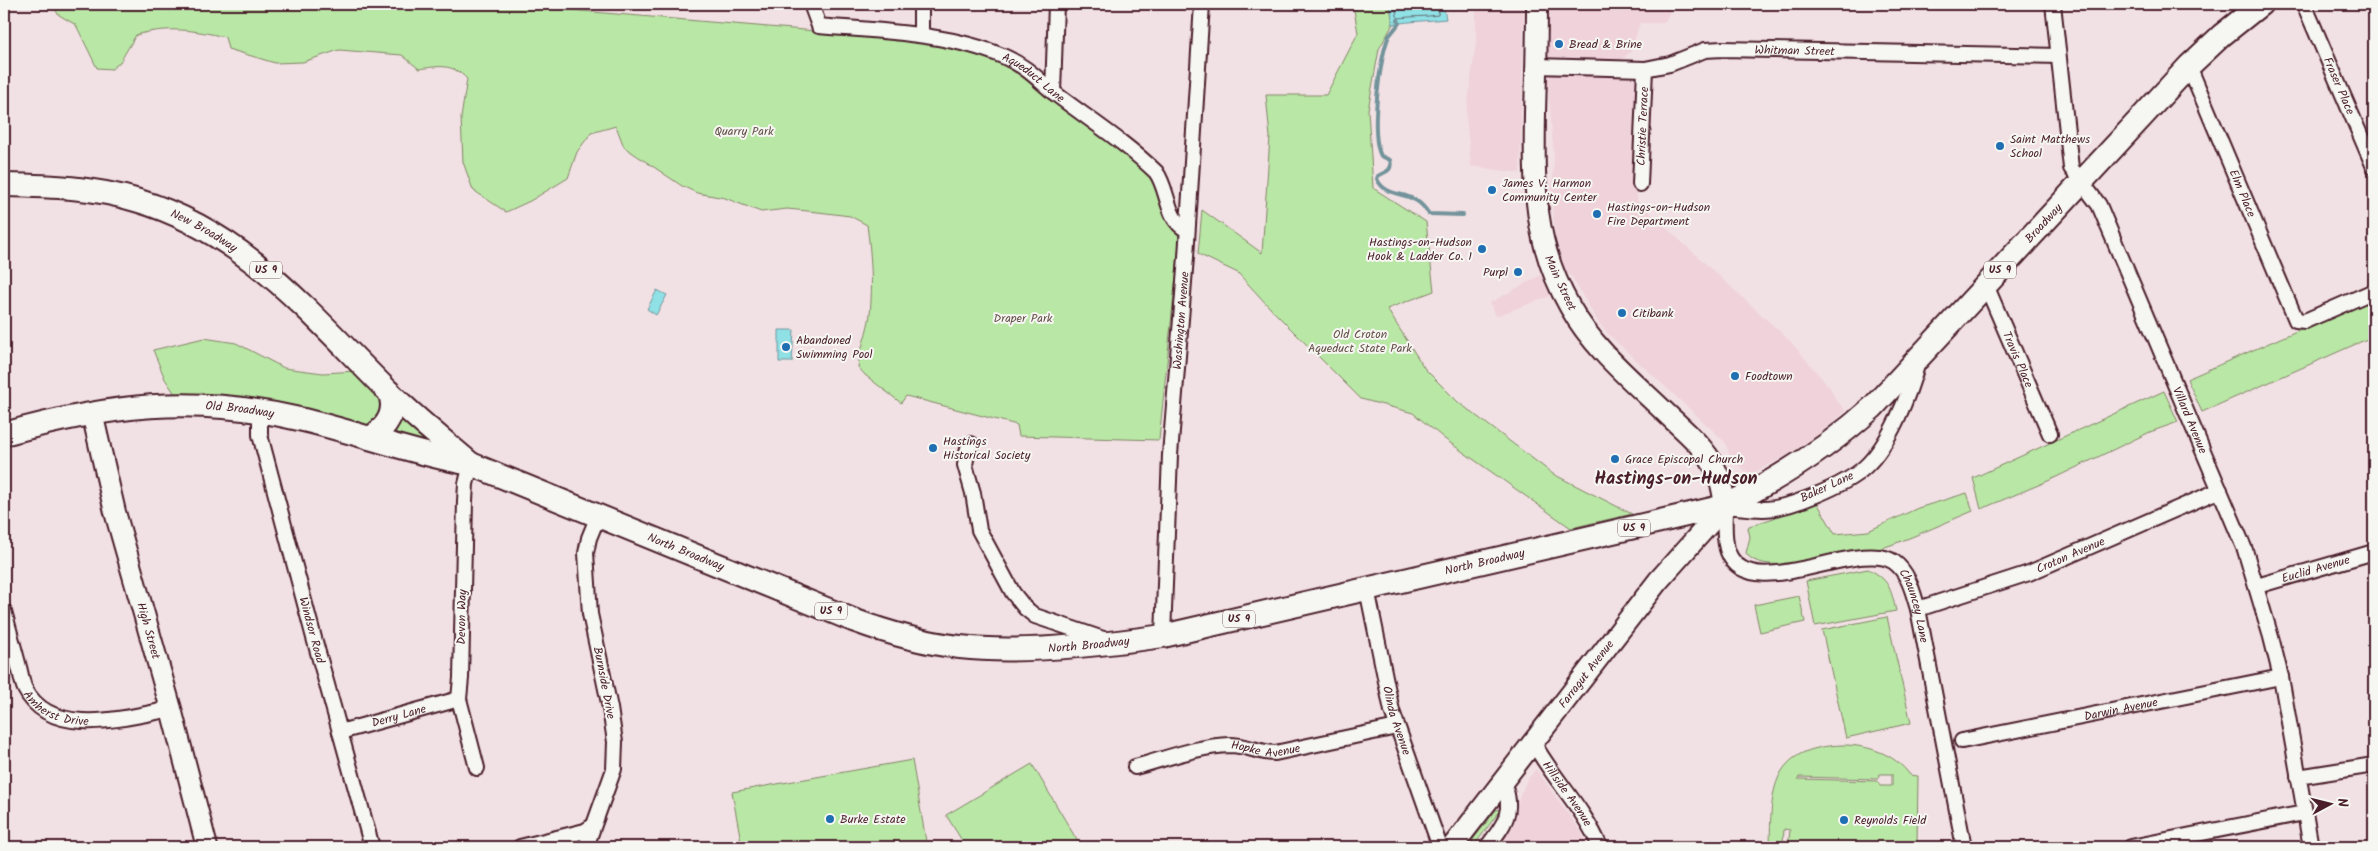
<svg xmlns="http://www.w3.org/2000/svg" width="2378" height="851" font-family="Kalam,sans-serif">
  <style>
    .built { fill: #efd2da }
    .green { fill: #b9e7a5; stroke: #828368; fill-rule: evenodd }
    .water { fill: #8fe1e5; stroke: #73939b }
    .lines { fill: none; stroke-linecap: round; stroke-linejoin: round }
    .shore { stroke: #666d75; stroke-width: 1 }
    .stream { stroke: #73939b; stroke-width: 4 }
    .street-casing { stroke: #4a1f2b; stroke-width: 18 }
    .secondary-casing { stroke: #4a1f2b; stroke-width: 24 }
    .primary-casing { stroke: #4a1f2b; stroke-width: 26 }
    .street { stroke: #f6f6f2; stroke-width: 14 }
    .secondary { stroke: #f6f6f2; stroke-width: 20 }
    .primary { stroke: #f6f6f2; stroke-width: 22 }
    .poi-dot { fill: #1f6fb2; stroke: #f6f6f2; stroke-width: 2 }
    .labels { text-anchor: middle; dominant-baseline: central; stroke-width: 4; stroke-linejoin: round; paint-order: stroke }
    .shield { fill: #f6f6f2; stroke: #7e6067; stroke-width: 1 }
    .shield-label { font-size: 11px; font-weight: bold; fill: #4a1f2b }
    .poi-label { font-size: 12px; fill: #4a1f2b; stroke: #f6f6f2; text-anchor: start }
    .street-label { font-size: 12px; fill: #4a1f2b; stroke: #f6f6f2 }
    .park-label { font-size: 12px; fill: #66514a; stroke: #f6f6f2 }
    .district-label { font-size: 18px; font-weight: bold; fill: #4a1f2b; stroke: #f6f6f2 }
  </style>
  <rect width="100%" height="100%" fill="#f2e1e4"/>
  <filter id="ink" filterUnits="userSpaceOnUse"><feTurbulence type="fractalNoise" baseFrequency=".02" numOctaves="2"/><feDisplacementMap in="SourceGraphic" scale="10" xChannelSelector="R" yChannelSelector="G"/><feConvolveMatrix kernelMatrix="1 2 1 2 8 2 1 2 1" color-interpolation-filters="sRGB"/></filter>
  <g filter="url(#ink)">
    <!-- built -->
    <path class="built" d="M1476,4h48l-4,169 -49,-7 -5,-50 10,-74z
      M1549,4h125l-10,19h-24l-9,28 -11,10 -72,-4z
      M1547,72l85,3 3,2 3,29 -1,95 153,140 40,47 6,12 10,11 -27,23 -33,22 -33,17h-5l-17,-14 -6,-17 -6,-6 -111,-102 -10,-12 -26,-45 -6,-4 -11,-37 -3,-37 2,-42z
      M1541,275l9,21 -54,20 -6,-13z
      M1536,769l45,63 7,15h-90l16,-23 5,-26 8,-18z"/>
    <!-- green -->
    <path class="green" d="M9,4h490l422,36 81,22 23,12 126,99 15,40 14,23 -21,204 -140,-4 -2,-11 -111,-29 -5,7 -36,-28 -7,-8c2,-18 10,-36 12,-53 3,-30 1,-60 -3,-89l-17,-9 -32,-4 -31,-3 -26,3 -36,-14 -28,-5 -15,-7 -58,-39 -8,-21 -25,7 -14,19 -9,26 -38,23 -24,11 -33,-22 -10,-28 -2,-44 6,-39c-15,-16 -28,-13 -48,-10l-17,-14 -63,-5 -36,12 -28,1 -47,-14 -3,-12c-31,-7 -58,-11 -89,-2l-16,27 -8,7 -15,-1 -21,-43 -17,-10 -6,-8z
      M1353,4h37l3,20 -14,25 -11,61 5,78 53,34 8,69 -47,18 38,60 33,33 95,72 79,40 -61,14 -125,-88 -33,-27 -52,-14 -90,-90 -33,-36 -40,-19 4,-44 60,43 8,-116 -4,-42h60l32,-62z
      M2374,297v39l-172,76 -15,-33z
      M204,338l32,5 48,25 39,5 34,-2 71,71 -17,2 -232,-44 -14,-21 -12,-29z
      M2164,391l14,31 -28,10 -102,49 -67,28 -8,-31z
      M1967,493l6,18c-27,11 -54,24 -82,34 -13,5 -28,6 -42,9 -22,4 -89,22 -103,-1l4,-16 -2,-9 1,-2 25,-8 3,-3 38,-16 20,35 33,-3 50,-23z
      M1868,569c21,10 23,20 28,42l-81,15 -9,-45z
      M1799,596l6,26 -45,10 -6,-27z
      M1887,617l24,106 -65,15 -24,-108z
      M1843,745c25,0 52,9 67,30l8,1 -1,71h-129l2,-17 -6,-1 -1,14h3v4h-16c1,-57 0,-100 73,-102zM1880,774h12v12h-12l-2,-5 -80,-2 1,-2 79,2z
      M912,760l15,87h-185l-10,-55z
      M1032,764l49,83h-115l-20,-32z
      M1501,809l-28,38h-6l29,-37z"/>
    <!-- water -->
    <path class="water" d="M1390,4h53l3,15c-18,2 -35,2 -53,5z
      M657,290l10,5 -11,20 -9,-6z
      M779,330h15l-2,32h-13z"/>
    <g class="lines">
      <!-- shore -->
      <path class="shore" d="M1395,4l2,12 2,2c14,-2 26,-1 39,-3l1,-11"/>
      <!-- stream -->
      <path class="stream" d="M1398,20l1,3c-3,5 -7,9 -10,13 -10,21 -19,100 -8,120l9,4c3,11 -4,11 -12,16l-1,3c8,17 25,13 38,21 6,3 10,8 14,14l34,1"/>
      <defs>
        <g id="street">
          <path id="s1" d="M811,4l8,22c59,5 131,7 186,31 24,11 33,23 52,38 33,25 69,48 99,77 13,18 10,48 31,58"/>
          <path id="s2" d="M2053,4l18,164 28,37 146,345 26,87 10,40 30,170"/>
          <path id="s3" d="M2304,4l70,163"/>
          <path d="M921,35v-31"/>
          <path id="s4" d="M1536,66l109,3 25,-5 35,-14 17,-1 336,7"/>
          <path id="s5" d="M2189,66l107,254 9,1 69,-30"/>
          <path d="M1053,92l3,-88"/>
          <path id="s6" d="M1640,184l5,-115"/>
          <path id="s7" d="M1986,285l64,149"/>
          <path id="s8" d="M1918,362c-9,33 -28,82 -53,105 -19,18 -76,42 -102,42 -13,0 -26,-2 -38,-3 0,14 -2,32 3,46 21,55 131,-15 166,10 15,11 19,31 24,47l46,238"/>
          <path id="s9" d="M260,411v24l54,203 58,209"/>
          <path d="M971,444l-3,4 -3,17 8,28 6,37 34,63 12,15 10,8 71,24"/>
          <path d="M471,464l-5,20 -1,17 -4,177 -2,21 18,69"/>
          <path id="s10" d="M2257,586l117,-34"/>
          <path id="s11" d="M1367,589l25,122 48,136"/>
          <path id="s12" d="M1918,609l111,-36 191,-83"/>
          <path id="s13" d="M4,611c5,19 10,37 15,56 2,7 3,16 6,22 26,51 103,28 146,20"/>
          <path id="s14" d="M1163,636l7,-181 16,-198 16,-253"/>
          <path id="s15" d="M340,732l119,-33"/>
          <path id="s16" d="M1962,741l319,-64"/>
          <path id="s17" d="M1533,742c20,37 51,66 67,105"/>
          <path id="s18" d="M1135,767c30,-8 63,-21 95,-22 16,0 29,8 45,8l122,-26"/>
          <path d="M2298,777l76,-12"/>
          <path d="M520,847l65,-16 8,-5"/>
          <path d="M586,847l28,-78 1,-27 -5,-34 -20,-94 -4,-61 3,-15 9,-22"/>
          <path d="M1487,847c18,-23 28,-36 16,-65"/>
          <path d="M2131,847l173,-34"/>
        </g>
        <g id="secondary">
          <path id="s19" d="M92,413l23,99 56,197 36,138"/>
          <path id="s20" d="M1452,847l206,-266 67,-75c-2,-14 -4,-27 -11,-40 -10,-19 -29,-35 -45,-50 -35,-34 -75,-66 -99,-109 -37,-65 -36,-121 -35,-194 1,-36 2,-73 2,-109"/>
        </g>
        <g id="primary">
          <path id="s21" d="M4,185c46,1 90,2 135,16 107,32 173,115 249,190 26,26 55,49 83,73"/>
          <path id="s22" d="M4,434c104,-29 189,-40 295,-15 58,13 114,35 172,45l382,156c35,13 70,23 107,27 62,7 141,-2 203,-11l562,-130c54,-27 103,-58 148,-99l316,-341 33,-31 39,-31"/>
          <path d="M370,438c16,-10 28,-26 19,-46"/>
        </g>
      </defs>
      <!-- street casing -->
      <use href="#street" class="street-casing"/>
      <!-- secondary casing -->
      <use href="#secondary" class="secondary-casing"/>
      <!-- primary casing -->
      <use href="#primary" class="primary-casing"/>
      <!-- street -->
      <use href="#street" class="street"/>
      <!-- secondary -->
      <use href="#secondary" class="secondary"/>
      <!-- primary -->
      <use href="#primary" class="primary"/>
    </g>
  </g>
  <!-- markers -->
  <g class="poi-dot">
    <circle cx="1559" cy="44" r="5"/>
    <circle cx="2000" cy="146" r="5"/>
    <circle cx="1492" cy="190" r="5"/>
    <circle cx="1597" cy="214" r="5"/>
    <circle cx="1482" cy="249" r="5"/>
    <circle cx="1518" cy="272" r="5"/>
    <circle cx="1622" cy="313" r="5"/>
    <circle cx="786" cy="347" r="5"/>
    <circle cx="1735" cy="376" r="5"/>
    <circle cx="933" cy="448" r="5"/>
    <circle cx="1615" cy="459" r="5"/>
    <circle cx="830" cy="819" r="5"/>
    <circle cx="1844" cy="820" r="5"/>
  </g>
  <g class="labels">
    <!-- shield labels -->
    <g class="shield">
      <rect x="250" y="261.5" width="32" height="17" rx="4"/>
      <rect x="1984" y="261.5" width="32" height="17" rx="4"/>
      <rect x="1618" y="519.5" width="32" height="17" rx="4"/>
      <rect x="815" y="602.5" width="32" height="17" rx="4"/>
      <rect x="1223" y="610.5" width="32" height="17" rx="4"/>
    </g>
    <g class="shield-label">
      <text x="266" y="270">US 9</text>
      <text x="2000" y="270">US 9</text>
      <text x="1634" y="528">US 9</text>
      <text x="831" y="611">US 9</text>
      <text x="1239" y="619">US 9</text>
    </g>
    <!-- poi labels -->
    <g class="poi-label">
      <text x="1569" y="44">Bread &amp; Brine</text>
      <text x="2010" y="139">Saint Matthews<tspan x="2010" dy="14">School</tspan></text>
      <text x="1502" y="183">James V. Harmon<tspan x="1502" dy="14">Community Center</tspan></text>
      <text x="1607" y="207">Hastings-on-Hudson<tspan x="1607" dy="14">Fire Department</tspan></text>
      <text x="1472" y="242" text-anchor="end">Hastings-on-Hudson<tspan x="1472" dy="14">Hook &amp; Ladder Co. 1</tspan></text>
      <text x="1508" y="272" text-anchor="end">Purpl</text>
      <text x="1632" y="313">Citibank</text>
      <text x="796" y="340">Abandoned<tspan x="796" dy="14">Swimming Pool</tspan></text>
      <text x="1745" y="376">Foodtown</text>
      <text x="943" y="441">Hastings<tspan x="943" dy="14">Historical Society</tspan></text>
      <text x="1625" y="459">Grace Episcopal Church</text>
      <text x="840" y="819">Burke Estate</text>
      <text x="1854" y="820">Reynolds Field</text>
    </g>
    <!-- street labels -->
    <g class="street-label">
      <text stroke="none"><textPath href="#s4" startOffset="262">Whitman Street</textPath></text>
      <text stroke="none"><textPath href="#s1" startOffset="248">Aqueduct Lane</textPath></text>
      <text stroke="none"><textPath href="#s3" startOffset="89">Fraser Place</textPath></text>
      <text stroke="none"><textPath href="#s6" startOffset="58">Christie Terrace</textPath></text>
      <text stroke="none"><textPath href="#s5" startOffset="138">Elm Place</textPath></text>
      <text stroke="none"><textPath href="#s22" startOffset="2210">Broadway</textPath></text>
      <text stroke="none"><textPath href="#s21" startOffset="208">New Broadway</textPath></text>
      <text transform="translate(1560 283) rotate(65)">Main Street</text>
      <text stroke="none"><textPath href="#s14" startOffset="316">Washington Avenue</textPath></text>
      <text stroke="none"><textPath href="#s7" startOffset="81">Travis Place</textPath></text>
      <text stroke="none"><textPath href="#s22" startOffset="239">Old Broadway</textPath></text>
      <text stroke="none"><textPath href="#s2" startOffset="445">Villard Avenue</textPath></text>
      <text transform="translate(1827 487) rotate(-25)">Baker Lane</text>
      <text stroke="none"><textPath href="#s22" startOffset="709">North Broadway</textPath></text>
      <text stroke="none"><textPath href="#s12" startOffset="162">Croton Avenue</textPath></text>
      <text stroke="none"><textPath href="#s22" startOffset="1534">North Broadway</textPath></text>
      <text stroke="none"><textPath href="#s10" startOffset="61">Euclid Avenue</textPath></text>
      <text stroke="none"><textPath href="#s8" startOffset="542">Chauncey Lane</textPath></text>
      <text transform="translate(462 617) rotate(-89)">Devon Way</text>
      <text stroke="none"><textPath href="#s19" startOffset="225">High Street</textPath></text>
      <text stroke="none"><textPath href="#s9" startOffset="226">Windsor Road</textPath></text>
      <text stroke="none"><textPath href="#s22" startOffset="1129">North Broadway</textPath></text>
      <text stroke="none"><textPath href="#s20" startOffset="219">Farragut Avenue</textPath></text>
      <text transform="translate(604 683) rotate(79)">Burnside Drive</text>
      <text stroke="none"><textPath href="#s13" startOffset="120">Amherst Drive</textPath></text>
      <text stroke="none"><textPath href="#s16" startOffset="162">Darwin Avenue</textPath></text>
      <text stroke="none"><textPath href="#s15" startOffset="61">Derry Lane</textPath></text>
      <text stroke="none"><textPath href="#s11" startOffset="135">Olinda Avenue</textPath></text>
      <text stroke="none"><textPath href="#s18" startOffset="134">Hopke Avenue</textPath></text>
      <text stroke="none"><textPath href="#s17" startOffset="62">Hillside Avenue</textPath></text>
    </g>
    <!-- park labels -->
    <g class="park-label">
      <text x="744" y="131">Quarry Park</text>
      <text x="1023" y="318">Draper Park</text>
      <text x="1360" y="334">Old Croton<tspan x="1360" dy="14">Aqueduct State Park</tspan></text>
    </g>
    <!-- district labels -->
    <g class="district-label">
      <text x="1676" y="479">Hastings-on-Hudson</text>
    </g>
  </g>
  <!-- margin -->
  <rect width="2378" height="851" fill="none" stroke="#f6f6f2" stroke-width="20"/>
  <rect x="10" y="10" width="2358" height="831" fill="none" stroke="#4a1f2b" stroke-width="2" filter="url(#ink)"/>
  <!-- north arrow -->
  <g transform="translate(2330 804) rotate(83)" stroke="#f6f6f2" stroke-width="4" paint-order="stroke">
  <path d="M0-4L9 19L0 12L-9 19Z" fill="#4a1f2b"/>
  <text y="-8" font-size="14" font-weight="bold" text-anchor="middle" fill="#4a1f2b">N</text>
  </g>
</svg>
